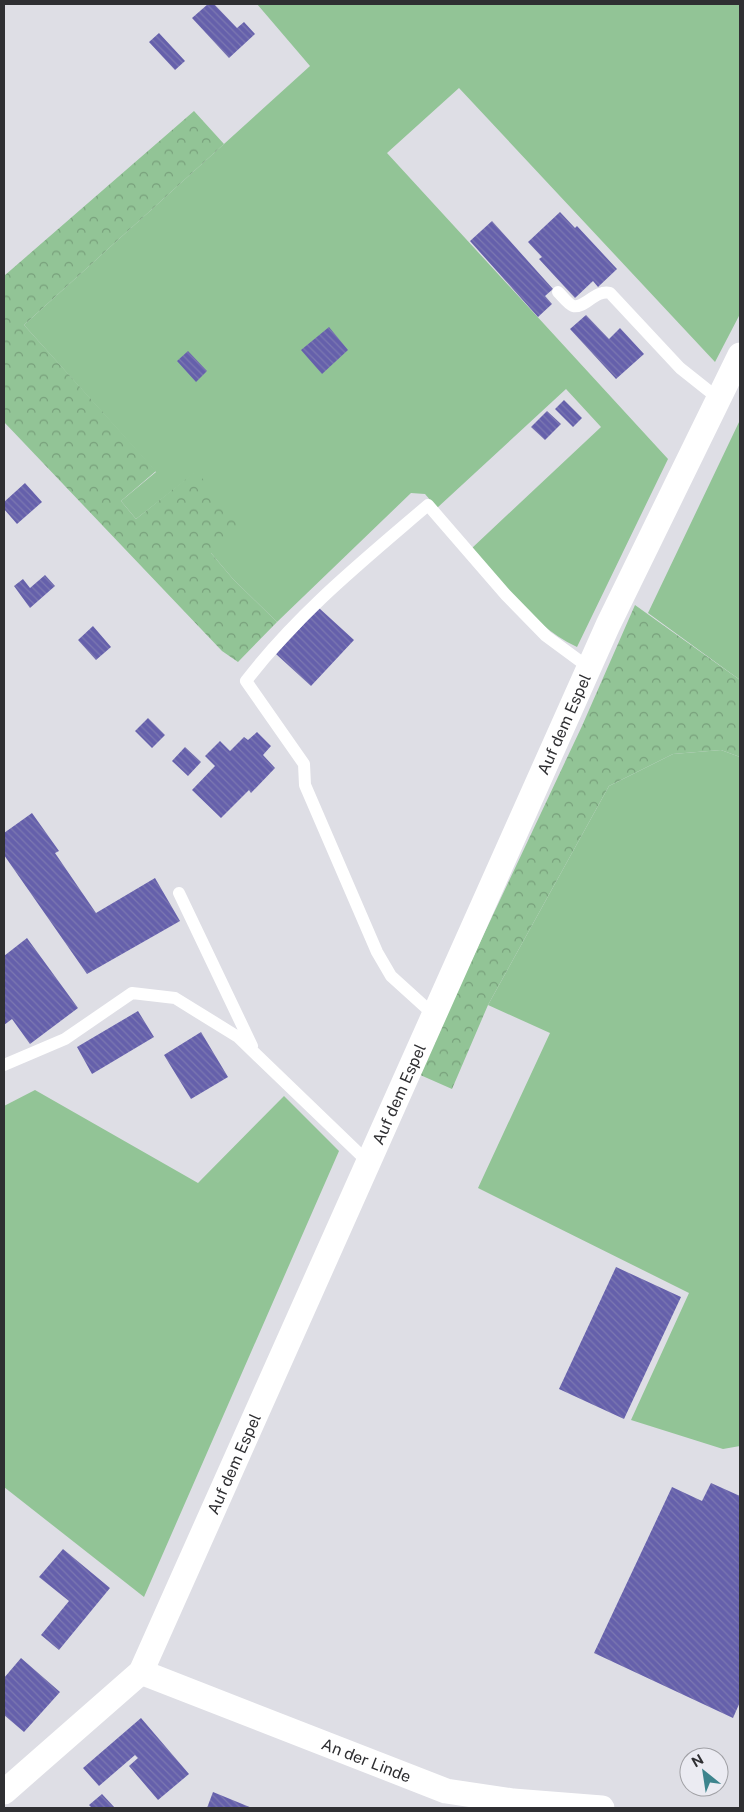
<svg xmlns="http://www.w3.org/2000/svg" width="744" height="1812" font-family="'Public Sans',sans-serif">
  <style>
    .grass { fill: #92c496 }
    .forest { fill: url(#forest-crowns) }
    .building { fill: url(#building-back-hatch) }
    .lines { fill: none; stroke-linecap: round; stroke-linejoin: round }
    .service { stroke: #fff; stroke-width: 12 }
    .minor { stroke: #fff; stroke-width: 25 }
    .labels { text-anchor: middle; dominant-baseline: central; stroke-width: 5; stroke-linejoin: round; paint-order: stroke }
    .street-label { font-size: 16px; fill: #2f2f32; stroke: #ebebf2 }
  </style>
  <defs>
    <pattern id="forest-crowns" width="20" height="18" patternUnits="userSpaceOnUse" patternTransform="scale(1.25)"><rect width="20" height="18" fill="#92c496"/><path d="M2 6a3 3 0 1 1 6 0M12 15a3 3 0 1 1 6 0" fill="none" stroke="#78a07b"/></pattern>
    <pattern id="building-back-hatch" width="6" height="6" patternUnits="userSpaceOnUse" patternTransform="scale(1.25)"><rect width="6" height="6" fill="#6560ab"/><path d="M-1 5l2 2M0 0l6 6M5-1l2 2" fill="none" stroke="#7c78b1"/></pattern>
  </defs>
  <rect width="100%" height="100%" fill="#dedee5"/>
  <!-- grass -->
  <path class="grass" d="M257,4h483v310l-25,48 -256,-274 -72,65 281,306 -91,188c-43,-20 -74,-63 -105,-99l129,-121 -35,-38 -129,119 -12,-14 -14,-1 -134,129 -44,-43 -22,-26 -15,-81 -60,47 -15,-18 35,-29 -132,-147 286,-259z
    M740,420v260l-92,-67z
    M721,750l19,7v689l-17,3 -92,-29 58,-127 -211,-105 72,-155 -62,-28 121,-219 64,-32z
    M35,1090l163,93 86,-87 55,55 -195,446 -140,-110v-381z"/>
  <!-- forest -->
  <path class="forest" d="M194,111l30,33 -200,181 132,146 -35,30 15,18 60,-48 48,56 -33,26 22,26 44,43 -39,40 -16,-11 -218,-229v-146z
    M635,605l105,75v77l-19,-7 -48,4 -64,32 -121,219 -36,84 -34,-15 164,-348z"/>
  <!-- building -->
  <path class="building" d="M208,4h6l23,24 7,-6 11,12 -26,24 -37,-40z
    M159,33l26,28 -10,9 -26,-28z
    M560,212l15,16 2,-2 40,43 -19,18 -5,-6 -18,17 -36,-39 3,-2 -14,-15z
    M492,221l61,68 -8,7 7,8 -14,13 -68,-76z
    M586,315l23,24 11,-11 24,26 -28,25 -46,-50z
    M329,327l19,23 -26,24 -21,-24z
    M188,351l19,20 -11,11 -19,-21z
    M564,400l18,18 -9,9 -18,-18z
    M547,411l14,13 -16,16 -14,-13z
    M25,483l17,19 -25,22 -13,-15v-7z
    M45,575l10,11 -25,22 -16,-22 9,-7 7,9z
    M319,608l35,32 -43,46 -35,-32z
    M93,626l18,21 -15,13 -18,-20z
    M148,718l17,17 -13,13 -17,-17z
    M257,732l14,14 -8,9 12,13 -24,25 -2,-3 -28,28 -29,-28 23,-24 -10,-10 15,-15 10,10 14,-14 4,3z
    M185,747l16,15 -13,14 -16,-15z
    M32,813l27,38 -4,2 41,60 59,-35 25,43 -93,53 -83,-119v-22z
    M27,938l51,70 -48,36 -18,-25 -8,6v-69z
    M138,1011l16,26 -62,37 -15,-27z
    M201,1032l27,45 -37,22 -27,-44z
    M616,1267l65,30 -57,122 -65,-30z
    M711,1483l29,13v206l-7,16 -139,-65 78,-166 30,14z
    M63,1549l47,39 -51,62 -18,-15 28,-34 -30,-24z
    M21,1658l39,34 -36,40 -20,-17v-37z
    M141,1718l48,56 -31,26 -29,-34 9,-8 -3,-3 -36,31 -16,-18z
    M213,1792l39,16h-45z
    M102,1794l13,14h-23l-3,-3z"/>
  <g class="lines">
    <!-- service -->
    <path class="service" d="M558,292c4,4 10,12 15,14 11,3 23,-17 37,-13l70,75 39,31
      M179,893l73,153
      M434,1015l-43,-39 -14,-24 -72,-167 -1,-21 -58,-83c52,-68 118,-121 182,-176l78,90 40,41 42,31
      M4,1065l61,-26 67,-46 43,5 63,39 130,125"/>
    <!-- minor -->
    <g class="minor">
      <path id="s1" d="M141,1672l305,119 67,10 89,7"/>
      <path id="s2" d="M4,1792l137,-120 467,-1047 132,-270"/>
    </g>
  </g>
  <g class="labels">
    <!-- street labels -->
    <g class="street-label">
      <text stroke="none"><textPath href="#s2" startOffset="1220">Auf dem Espel</textPath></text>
      <text stroke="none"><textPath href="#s2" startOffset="815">Auf dem Espel</textPath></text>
      <text stroke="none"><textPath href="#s2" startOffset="410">Auf dem Espel</textPath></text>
      <text stroke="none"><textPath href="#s1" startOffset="242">An der Linde</textPath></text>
    </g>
  </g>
  <!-- border -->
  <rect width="744" height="1812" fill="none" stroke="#2f2f32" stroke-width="10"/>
  <!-- north arrow -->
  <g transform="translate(704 1772) rotate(330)"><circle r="24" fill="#ebebf2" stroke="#a0a0a5"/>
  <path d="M0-4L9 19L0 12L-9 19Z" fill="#3d848d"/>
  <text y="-8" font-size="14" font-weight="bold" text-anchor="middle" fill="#2f2f32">N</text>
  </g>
</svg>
